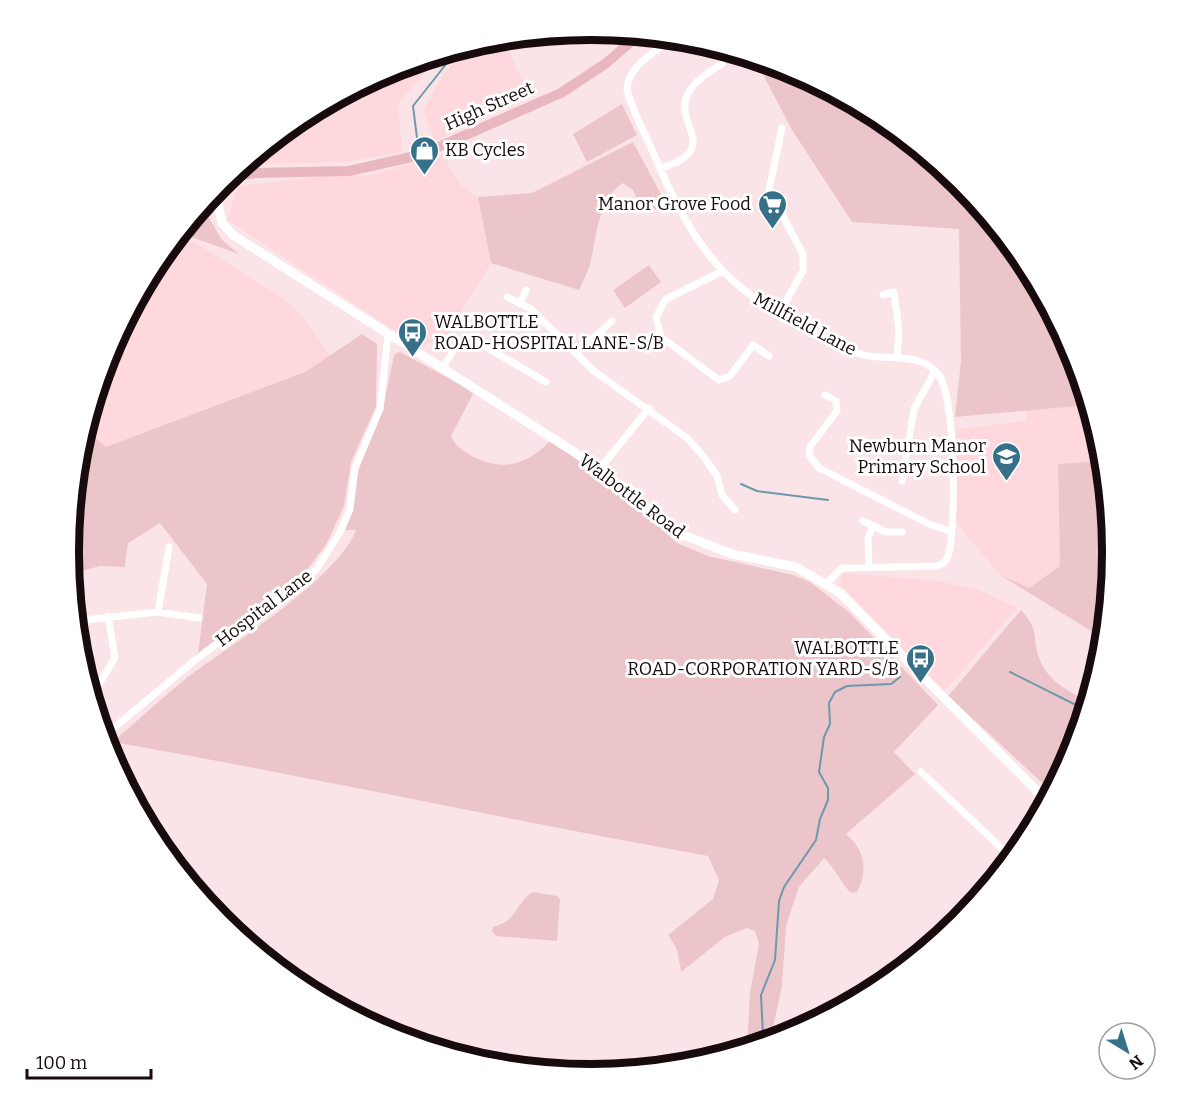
<svg xmlns="http://www.w3.org/2000/svg" width="1181" height="1105" font-family="Bitter,serif">
  <style>
    .built { fill: #fed8dd }
    .green { fill: #ecc5ca }
    .lines { fill: none; stroke-linecap: round; stroke-linejoin: round }
    .stream { stroke: #6d99ad; stroke-width: 2 }
    .minor { stroke: #fff; stroke-width: 7 }
    .tertiary { stroke: #fff; stroke-width: 9 }
    .primary { stroke: #e9b7bf; stroke-width: 10 }
    .labels { text-anchor: middle; dominant-baseline: central; stroke-width: 6; stroke-linejoin: round; paint-order: stroke }
    .street-label { font-size: 18px; fill: #180b0d; stroke: #fff }
    .poi-label { font-size: 18px; fill: #180b0d; stroke: #fff; text-anchor: end }
    .rim { fill: none; stroke: #180b0d; stroke-width: 8 }
  </style>
  <rect width="100%" height="100%" fill="#fbe4e7"/>
  <!-- built -->
  <path class="built" d="M524,37l-15,13 20,47 -94,44 -12,-31 22,-38 27,-27 17,-5z
    M443,54l-45,49 4,49 -59,10 -99,2 57,-46 90,-48z
    M445,153l3,12 14,21 16,11 13,66 -44,73 -27,11 -193,-127 11,-34 77,-9 58,-2z
    M180,233l103,65 23,22 24,36 -25,16 -50,20 -149,55 -14,-12 -6,-11 22,-72 48,-90z
    M1089,405l14,46v10l-45,3 2,102 -31,22 -29,-13 -47,-56 4,-90 69,-8v-11z
    M842,573l89,7 46,9 40,19 -73,84 -104,-108z"/>
  <!-- green -->
  <path class="green" d="M755,59c140,43 261,159 318,294 7,16 11,35 16,52l-134,12 6,-56 -2,-132 -107,-7 -60,-92z
    M622,104l15,31 -50,27 -14,-28z
    M633,142l36,67 -8,3 -23,-11 -5,-11 -10,-7c-25,16 -26,51 -32,77 -2,10 -8,21 -12,30l-88,-27 -13,-66 54,-4z
    M202,206l20,34 17,14 -59,-21z
    M649,265l12,17 -36,26 -12,-18z
    M362,334l15,10 -1,62 -25,56 -7,44 -17,37 -21,28 -108,82 9,-69 -47,-61 -32,20 -3,24 -25,-1 -30,8c-4,-46 3,-106 16,-150l6,11 14,12 199,-75z
    M400,352l74,40 -23,44c4,10 10,13 19,19 31,17 56,11 80,-14l61,42 66,60 31,13 85,19 17,7 40,31 88,92 -44,47 21,22 -69,60c18,15 23,36 11,58l-6,1c-11,-11 -15,-24 -27,-35l-25,29 -7,20 -6,19 -4,60 -12,55 -23,8 3,-57 9,-48 -4,-13 -8,-3 -22,9 -44,35 -4,-23 -9,-14 45,-36 6,-19 -11,-24c-199,-36 -396,-79 -595,-114 25,-22 50,-45 76,-66 43,-32 149,-98 167,-146h-11l8,-20 5,-39 25,-62 11,-54z
    M1104,461l9,92 -9,86 -104,-64 29,13 31,-22 -2,-102z
    M1021,610c20,23 10,24 18,48 8,23 30,33 50,44l-16,51 -21,39 -104,-96z
    M533,892l24,4 3,3 -3,42 -61,-5 -4,-5 1,-4c25,-6 23,-26 40,-35z"/>
  <g class="lines">
    <!-- stream -->
    <path class="stream" d="M418,146l-5,-40 45,-57
      M741,484l16,7 71,9
      M1010,672l76,38
      M758,1045l5,-10 -2,-40 14,-35 4,-59 5,-14 32,-47 4,-21 8,-19v-12l-9,-16 5,-35 6,-13 -1,-21 6,-11 12,-6 44,-2 9,-7"/>
    <!-- minor -->
    <path class="minor" d="M674,38c-18,13 -47,28 -47,52 6,23 19,45 28,67 39,89 66,130 156,174 16,7 32,17 49,23 24,8 59,-4 78,20 18,22 18,150 11,179 -2,7 -4,10 -11,13l-96,2 -16,16
      M660,169c9,-4 23,-8 29,-16 19,-24 -39,-49 33,-89
      M723,271l-57,28 -10,18 5,20 58,43 11,-4 23,-31 16,11
      M883,295l11,-3 5,38 -2,27
      M507,297l24,12 63,62 93,67 17,19 13,19 5,19 13,15
      M521,302l5,-12
      M779,315l24,-45v-16l-34,-64 13,-62
      M577,353l35,-32
      M442,369l16,-26 16,-3 72,42
      M825,395l11,6 1,10 -27,36 -1,8 10,13 112,57 20,6
      M599,470l50,-62
      M902,481l12,-72 21,-38
      M863,521l23,11h16
      M869,568l-1,-30 5,-12
      M158,612l11,-65
      M75,621l83,-9 41,6
      M91,697l24,-39 -7,-42
      M103,737l91,-76 122,-91 24,-38 10,-23 5,-41 25,-59 8,-74
      M921,772l91,86"/>
    <!-- tertiary -->
    <path class="tertiary" d="M215,191l7,32 11,12 349,222 96,76 54,21 64,13 44,26 207,208"/>
    <!-- primary -->
    <path class="primary" d="M229,177l26,-4 94,-2 71,-16 141,-62 44,-29 34,-29"/>
  </g>
  <!-- icons -->
  <defs>
    <symbol id="shop-pin" viewBox="-11 -11 22 30"><path d="M0 17L-7.5 6A9.5 9.5 0 1 1 7.5 6Z" fill="#367189" stroke="#fff"/><path d="M-5-2.5h2.3a2.7 3.5 0 0 1 5.4 0H5L5.5 6h-11ZM-1.5-2.5h3a1.5 2.3 0 0 0-3 0Z" fill="#fff"/></symbol>
    <symbol id="supermarket-pin" viewBox="-11 -11 22 30"><path d="M0 17L-7.5 6A9.5 9.5 0 1 1 7.5 6Z" fill="#367189" stroke="#fff"/><path d="M-6-5.5h2.5l.6 2H6L4.5 2H-2.5L-4.4-4H-6ZM-1.5 3.2a1.3 1.3 0 1 0 .1 0ZM3 3.2a1.3 1.3 0 1 0 .1 0Z" fill="#fff"/></symbol>
    <symbol id="bus-pin" viewBox="-11 -11 22 30"><path d="M0 17L-7.5 6A9.5 9.5 0 1 1 7.5 6Z" fill="#367189" stroke="#fff"/><path d="M-5-6H5V4H4V6H2V4H-2V6H-4V4H-5ZM-3.5-4V0h7V-4ZM-3.5 1.2v1.5H-2V1.2ZM2 1.2v1.5H3.5V1.2Z" fill="#fff"/></symbol>
    <symbol id="school-pin" viewBox="-11 -11 22 30"><path d="M0 17L-7.5 6A9.5 9.5 0 1 1 7.5 6Z" fill="#367189" stroke="#fff"/><path d="M0-5L7-2L0 1L-7-2ZM-4 1L0 2.5L4 1V4Q0 6-4 4Z" fill="#fff"/></symbol>
  </defs>
  <g fill-rule="evenodd">
    <use href="#shop-pin" x="408" y="134" width="33" height="45"/>
    <use href="#supermarket-pin" x="756" y="188" width="33" height="45"/>
    <use href="#bus-pin" x="396" y="316" width="33" height="45"/>
    <use href="#school-pin" x="990" y="440" width="33" height="45"/>
    <use href="#bus-pin" x="904" y="642" width="33" height="45"/>
  </g>
  <g class="labels">
    <!-- street labels -->
    <g class="street-label">
      <text transform="translate(489 106) rotate(-24)">High Street</text>
      <text transform="translate(805 324) rotate(28)">Millfield Lane</text>
      <text transform="translate(632 496) rotate(37)">Walbottle Road</text>
      <text transform="translate(264 608) rotate(-37)">Hospital Lane</text>
    </g>
    <!-- poi labels -->
    <g class="poi-label">
      <text x="445" y="150" text-anchor="start">KB Cycles</text>
      <text x="751" y="204">Manor Grove Food</text>
      <text x="434" y="322" text-anchor="start">WALBOTTLE<tspan x="434" dy="21">ROAD-HOSPITAL LANE-S/B</tspan></text>
      <text x="986" y="446">Newburn Manor<tspan x="986" dy="21">Primary School</tspan></text>
      <text x="899" y="648">WALBOTTLE<tspan x="899" dy="21">ROAD-CORPORATION YARD-S/B</tspan></text>
    </g>
  </g>
  <!-- crop -->
  <path d="M0 0H1181V1105H0ZM590 40H591A511 511 0 0 1 1102 551V553A511 511 0 0 1 591 1064H590A511 511 0 0 1 79 553V551A511 511 0 0 1 590 40Z" fill="#fff" fill-rule="evenodd"/>
  <path class="rim" d="M590 40H591A511 511 0 0 1 1102 551V553A511 511 0 0 1 591 1064H590A511 511 0 0 1 79 553V551A511 511 0 0 1 590 40Z"/>
  <!-- north arrow -->
  <g transform="translate(1127 1051) rotate(142)"><circle r="28" fill="#ffffff" stroke="#a39d9e" stroke-width="1.5"/>
  <path d="M0-4.5L10 22L0 15L-10 22Z" fill="#367189"/>
  <text y="-9" font-size="16" font-weight="bold" text-anchor="middle" fill="#180b0d">N</text>
  </g>
  <!-- scale -->
  <path d="M27 1069v9h124v-9" fill="none" stroke="#180b0d" stroke-width="3"/>
  <text x="36" y="1069" font-size="18" fill="#180b0d" stroke="#ffffff" stroke-width="4.5" paint-order="stroke">100 m</text>
</svg>
